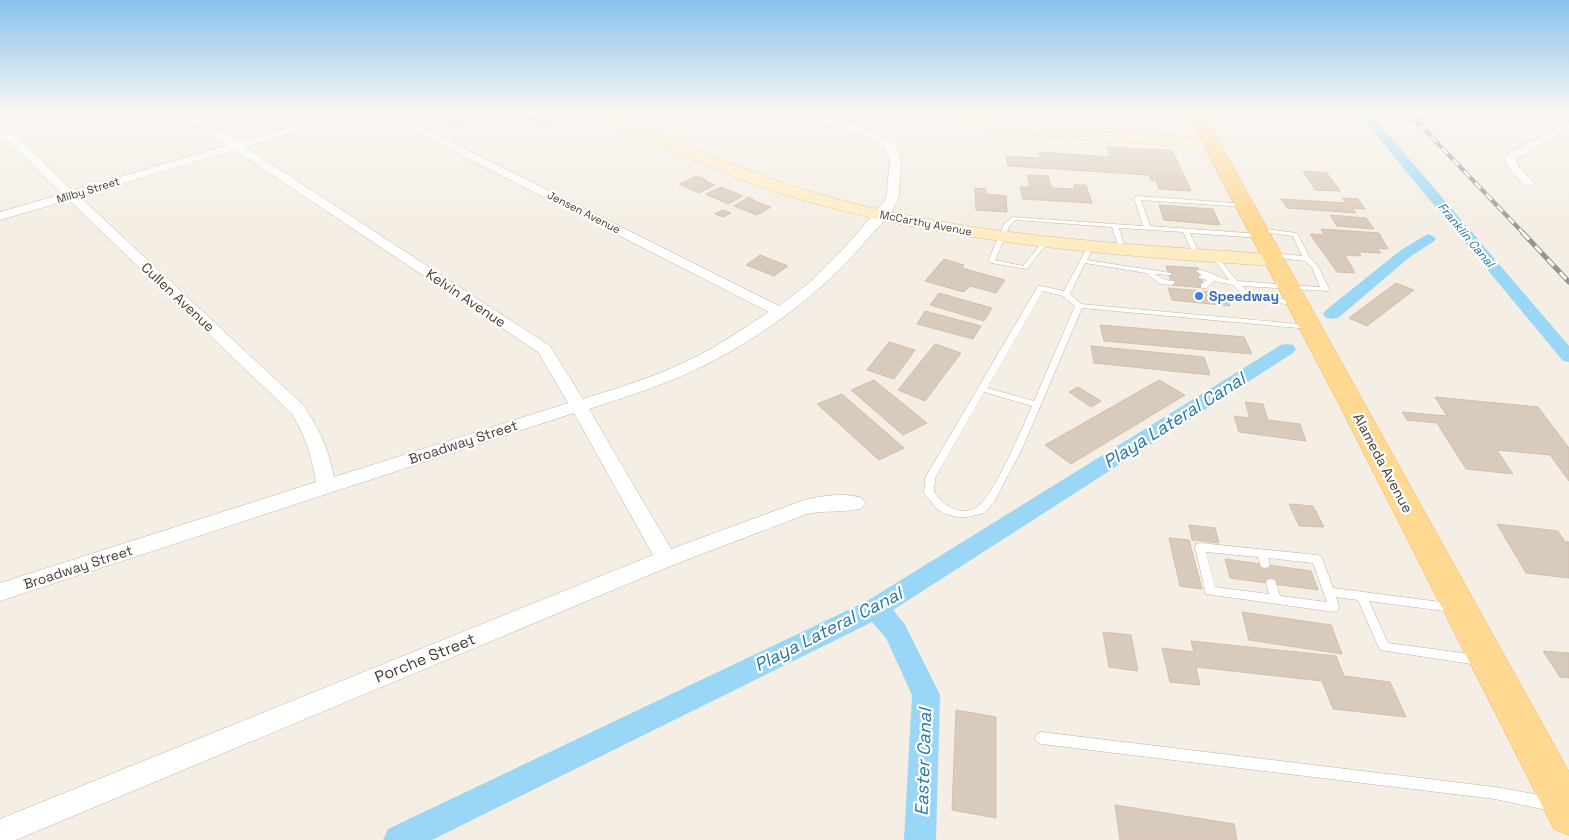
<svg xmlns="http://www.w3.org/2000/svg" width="1569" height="840" font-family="'Space Grotesk',sans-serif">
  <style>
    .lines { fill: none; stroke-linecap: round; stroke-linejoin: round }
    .canal { fill: #9ad7f6; fill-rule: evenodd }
    .building { fill: #d9cbbb; stroke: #d1c0ab }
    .lane-casing { stroke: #c0b5a6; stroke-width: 1 }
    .street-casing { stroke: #c0b5a6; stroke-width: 1 }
    .secondary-casing { stroke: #dbc291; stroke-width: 1 }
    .primary-casing { stroke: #edb658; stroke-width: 1 }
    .lane { fill: #fff; fill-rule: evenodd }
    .street { fill: #fff; fill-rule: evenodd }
    .secondary { fill: #ffecc2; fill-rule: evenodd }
    .primary { fill: #ffd891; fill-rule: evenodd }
    .rail-far1-casing { stroke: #959595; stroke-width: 4 }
    .rail-casing { stroke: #959595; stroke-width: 5 }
    .rail-far1 { stroke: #fff; stroke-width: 2.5; stroke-dasharray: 8; stroke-linecap: butt }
    .rail { stroke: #fff; stroke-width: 3; stroke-dasharray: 9; stroke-linecap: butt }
    .shop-dot { fill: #3f7fe0; stroke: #fff; stroke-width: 2 }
    .labels { text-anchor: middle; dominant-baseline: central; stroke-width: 4.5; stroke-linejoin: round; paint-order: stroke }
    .far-street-label { font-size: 11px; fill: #463d33; stroke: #fff }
    .far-water-label { font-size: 12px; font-style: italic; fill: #227aa9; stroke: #fff }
    .shop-label { font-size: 14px; font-weight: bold; fill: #366cbe; stroke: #fff; text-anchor: start }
    .street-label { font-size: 14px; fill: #463d33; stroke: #fff }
    .near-street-label { font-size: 16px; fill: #463d33; stroke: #fff }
    .near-water-label { font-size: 18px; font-style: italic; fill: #227aa9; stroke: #fff }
  </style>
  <rect width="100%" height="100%" fill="#f4eee4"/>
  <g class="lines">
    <!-- canal -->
    <path class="canal" d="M1358,113h12l199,233v16l-6,-1z
      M1428,234l5,2 3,3 -3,3 -22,14 -73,62 -6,1 -6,-1 -3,-4 3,-4 75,-60z
      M1287,344l6,1 3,4 -3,4 -400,257 11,13 36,72 -4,145h-32l8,-145 -26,-57 -14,-16 -440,218h-49l5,-11 479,-228 414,-256z"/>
  </g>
  <!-- building -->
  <path class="building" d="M457,113l14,7 -14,5 -14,-7z
    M1264,113h17l2,4 -17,-1z
    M1294,113h17l4,6 -18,-2z
    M541,115l4,2 7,-2 10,4 -16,6 -15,-6z
    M1107,147l65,3 19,41 -32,-2 -3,-9h-5l-2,-5 -141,-9 -2,-10 34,2 -1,-6 71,5z
    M1303,171l24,2 13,18 -25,-1z
    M1027,175l21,1 4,12 23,1 -1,-4h12l6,18 -69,-4 -3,-12h10z
    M697,176l10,4 -2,1 10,4 -16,8 -20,-9z
    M721,187l22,9 -15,8 -22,-10z
    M975,188l11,1v5l20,2 1,16 -31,-2z
    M749,197l8,5 14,5 -14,8 -23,-9z
    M1342,198l16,1 7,10 -13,-1 4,5 -69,-5 -6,-9 65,4z
    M1159,205l54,4 7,16 -56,-5z
    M723,210l8,3 -8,4 -8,-3z
    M1330,215l36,3 8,11 -37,-3z
    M1321,229l58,4 9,16 -11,-1 4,5 -22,-1 2,4 -16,-1 10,18 -18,-1 -27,-38 14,1z
    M760,255l28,11 -14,10 -28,-11z
    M944,259l20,6 -2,3 43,12 -9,13 -26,-7 -6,6 -39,-11z
    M1166,266l32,2 7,20 -33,-3z
    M1396,283l18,7 -47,36 -18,-8z
    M1168,288l57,5 5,13 -58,-6z
    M939,293l53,15 -8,13 -54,-16z
    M925,311l56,15 -8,13 -56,-15z
    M1100,325l144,12 8,17 -148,-13z
    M889,342l26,8 -21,29 -27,-9z
    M935,344l26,9 -36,48 -27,-11z
    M1091,346l113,11 6,18 -116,-12z
    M874,380l53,43 -24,12 -52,-45z
    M1159,380l26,15 -114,69 -26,-19z
    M1078,387l23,14 -10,6 -22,-15z
    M842,394l62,54 -25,12 -62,-56z
    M1435,397l103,10 31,41v33l-19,-26 -53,-5 16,24 -47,-5 -29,-46 -30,-3 -5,-8 45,4z
    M1245,402l18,2 5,16 32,4 6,17 -67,-9 -5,-16 16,2z
    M1289,504l24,2 11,21 -25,-1z
    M1497,524l61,7 7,11h4v36l-43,-5z
    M1189,525l26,3 4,15 -27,-3z
    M1169,538l20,2 13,49 -22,-3z
    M1225,559l86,12 7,19 -88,-12z
    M1242,612l89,13 11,29 -93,-14z
    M1103,632l28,3 7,36 -29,-4z
    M1191,641l145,15 8,20 46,6 16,35 -73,-8 -11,-28 -126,-14 4,18 -30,-3 -8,-34 32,4z
    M1543,651l26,2v25l-9,-1z
    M956,710l40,7v101l-44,-8z
    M1115,805l119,19 3,16h-117z"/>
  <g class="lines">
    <defs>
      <path id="lane" d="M1052,113h5l2,10 -5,-1z
        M1118,113h5l3,14 -5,-1z
        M1127,113h39l2,2 -3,2 -35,-2z
        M1137,196l110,8v2l-2,1 -104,-7 9,26 111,8 3,2 -3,2 -71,-5 10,22 -3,2 -3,-2 -11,-23 -64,-4 6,21 -3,2 -3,-2 -7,-22 -96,-7 -6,5 -15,35 28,6 20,-25h4v2l-20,26 -36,-6 -3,-2 16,-37 9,-7 130,9 -9,-28z
        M1258,228l39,5 13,25 8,8 11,23 -1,2 -86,-5 11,10 46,5v4h-3l-48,-5 -15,-15 -19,-4 -7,7h-6v-4l6,-4 -8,-2v-2l3,-1 -5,-3v-2c10,-1 21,8 32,10l-17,-23 3,-2 2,1 20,25 83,6 -8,-20 -7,-6 -34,-4 -3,-2 3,-2 31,3 -9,-20 -37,-5v-2z
        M1091,244l3,2 -7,14 84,13v2l-16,-1 10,6 9,1 1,2 -4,2 -11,-1 -14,-11 -61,-10 -15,31 11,10 228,21 4,2 -4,2 -227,-21 -60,141 -28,53 -9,10 -4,2 -14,3h-10l-14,-4 -6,-4 -13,-16 1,-15 113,-192h3l23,5 24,-45zM1043,291l20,5 12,10 -41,95 -47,-13zM984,392l48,14c-9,20 -39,92 -55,101 -17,10 -33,-1 -43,-15l1,-14z
        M1200,543l117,12 4,1 1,3 11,29 123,16 1,3 -1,3 -4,2 -83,-11 19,42 90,12 4,1 2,4 -2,4 -4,1 -98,-15 -22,-50 -22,-3 3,10 -1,3 -4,2 -128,-18 -11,-47 1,-3zM1206,552l52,5 3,10 4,1 4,-1 1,-3 -2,-6 45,5 14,39 -47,-6 -5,-16 -4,-1 -4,1 -1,3 3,11 -54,-7z
        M1041,732l454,55 56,10 5,2 2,5 -2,5 -5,2 -56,-12 -454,-55 -4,-2 -2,-4 2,-4z"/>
      <path id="street" d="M181,113h11l46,29 100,-29h15l-1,2 -107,32 305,199 33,53c35,-11 71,-22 104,-38 29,-13 55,-32 82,-49l-386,-197 -1,-2h12l385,193 30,-23 39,-39 38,-45 4,-38 -4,-12 -13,-10 -71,-24 -1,-2c16,-2 72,16 86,26 15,10 15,23 13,40 -1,6 0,13 -2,19 -3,14 -24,33 -34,45 -45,52 -103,95 -165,125 -35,17 -73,29 -110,41l82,140 133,-49c18,-4 40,-8 58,-2l3,5 -3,5c-16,5 -37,2 -55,6l-134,51 -657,275h-16v-21l653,-264 -79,-142 -574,188v-18l316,-101c-5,-27 -10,-45 -24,-68l-223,-214 -69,20v-8l62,-18 -62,-61v-9l4,1 69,66 154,-46zM235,150l303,202 30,51 -234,74c-6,-30 -14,-46 -30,-71l-225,-210z
        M1551,113l18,1v6l-17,-5z
        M1569,122v7l-53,30 3,8 15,15 -2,3h-8l-14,-15 -6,-11 5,-6z"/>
      <path id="secondary" d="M588,113h19c69,27 137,59 208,80 149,43 305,51 458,61l7,2 3,4 -3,4 -7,2c-158,-10 -316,-22 -468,-65 -74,-21 -144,-56 -215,-85z
        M926,113h24l52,10 70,8 141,7 6,2 2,3 -2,3 -6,2c-96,-6 -191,-9 -285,-32z"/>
      <path id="primary" d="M1187,113h16l366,659v63l-15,-6 -214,-423z"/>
    </defs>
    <!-- lane casing -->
    <use href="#lane" class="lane-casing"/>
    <!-- street casing -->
    <use href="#street" class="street-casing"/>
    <!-- secondary casing -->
    <use href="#secondary" class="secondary-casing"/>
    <!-- primary casing -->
    <use href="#primary" class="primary-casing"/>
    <!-- lane -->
    <use href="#lane" class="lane"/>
    <!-- street -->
    <use href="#street" class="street"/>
    <!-- secondary -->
    <use href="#secondary" class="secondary"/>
    <!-- primary -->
    <use href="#primary" class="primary"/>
    <defs>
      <path id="rail-far1" d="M1409,113l115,121"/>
      <path id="rail" d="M1523,233l46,49"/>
    </defs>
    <!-- rail-far1 casing -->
    <use href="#rail-far1" class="rail-far1-casing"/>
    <!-- rail casing -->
    <use href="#rail" class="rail-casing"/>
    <!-- rail-far1 -->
    <use href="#rail-far1" class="rail-far1"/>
    <!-- rail -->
    <use href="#rail" class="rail"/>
  </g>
  <!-- sky -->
  <linearGradient id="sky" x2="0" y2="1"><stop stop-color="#89c2ee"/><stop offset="0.49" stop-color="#faf7f3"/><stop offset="1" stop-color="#faf7f3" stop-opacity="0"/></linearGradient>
  <rect width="1569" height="230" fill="url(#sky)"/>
  <!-- markers -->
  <circle class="shop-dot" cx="1199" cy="296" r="5"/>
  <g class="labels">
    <!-- far-street labels -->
    <g class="far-street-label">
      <text transform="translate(88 190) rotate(-17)">Milby Street</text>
      <text transform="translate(584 212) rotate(27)">Jensen Avenue</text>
      <text transform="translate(926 223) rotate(11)">McCarthy Avenue</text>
    </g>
    <!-- far-water labels -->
    <g class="far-water-label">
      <text transform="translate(1466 235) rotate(50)">Franklin Canal</text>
    </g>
    <!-- shop labels -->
    <g class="shop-label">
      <text x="1209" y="296">Speedway</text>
    </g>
    <!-- street labels -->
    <g class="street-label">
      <text transform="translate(178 297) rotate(43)">Cullen Avenue</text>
      <text transform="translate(466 298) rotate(34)">Kelvin Avenue</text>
      <text transform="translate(463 442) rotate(-18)">Broadway Street</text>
      <text transform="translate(1383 463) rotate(62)">Alameda Avenue</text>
      <text transform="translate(78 567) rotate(-18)">Broadway Street</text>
    </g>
    <!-- near-street labels -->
    <g class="near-street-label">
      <text transform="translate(425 658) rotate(-22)">Porche Street</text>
    </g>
    <!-- near-water labels -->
    <g class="near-water-label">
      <text transform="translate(1174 420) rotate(-32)">Playa Lateral Canal</text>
      <text transform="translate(828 629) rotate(-27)">Playa Lateral Canal</text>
      <text transform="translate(923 762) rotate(-88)">Easter Canal</text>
    </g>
  </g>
</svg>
